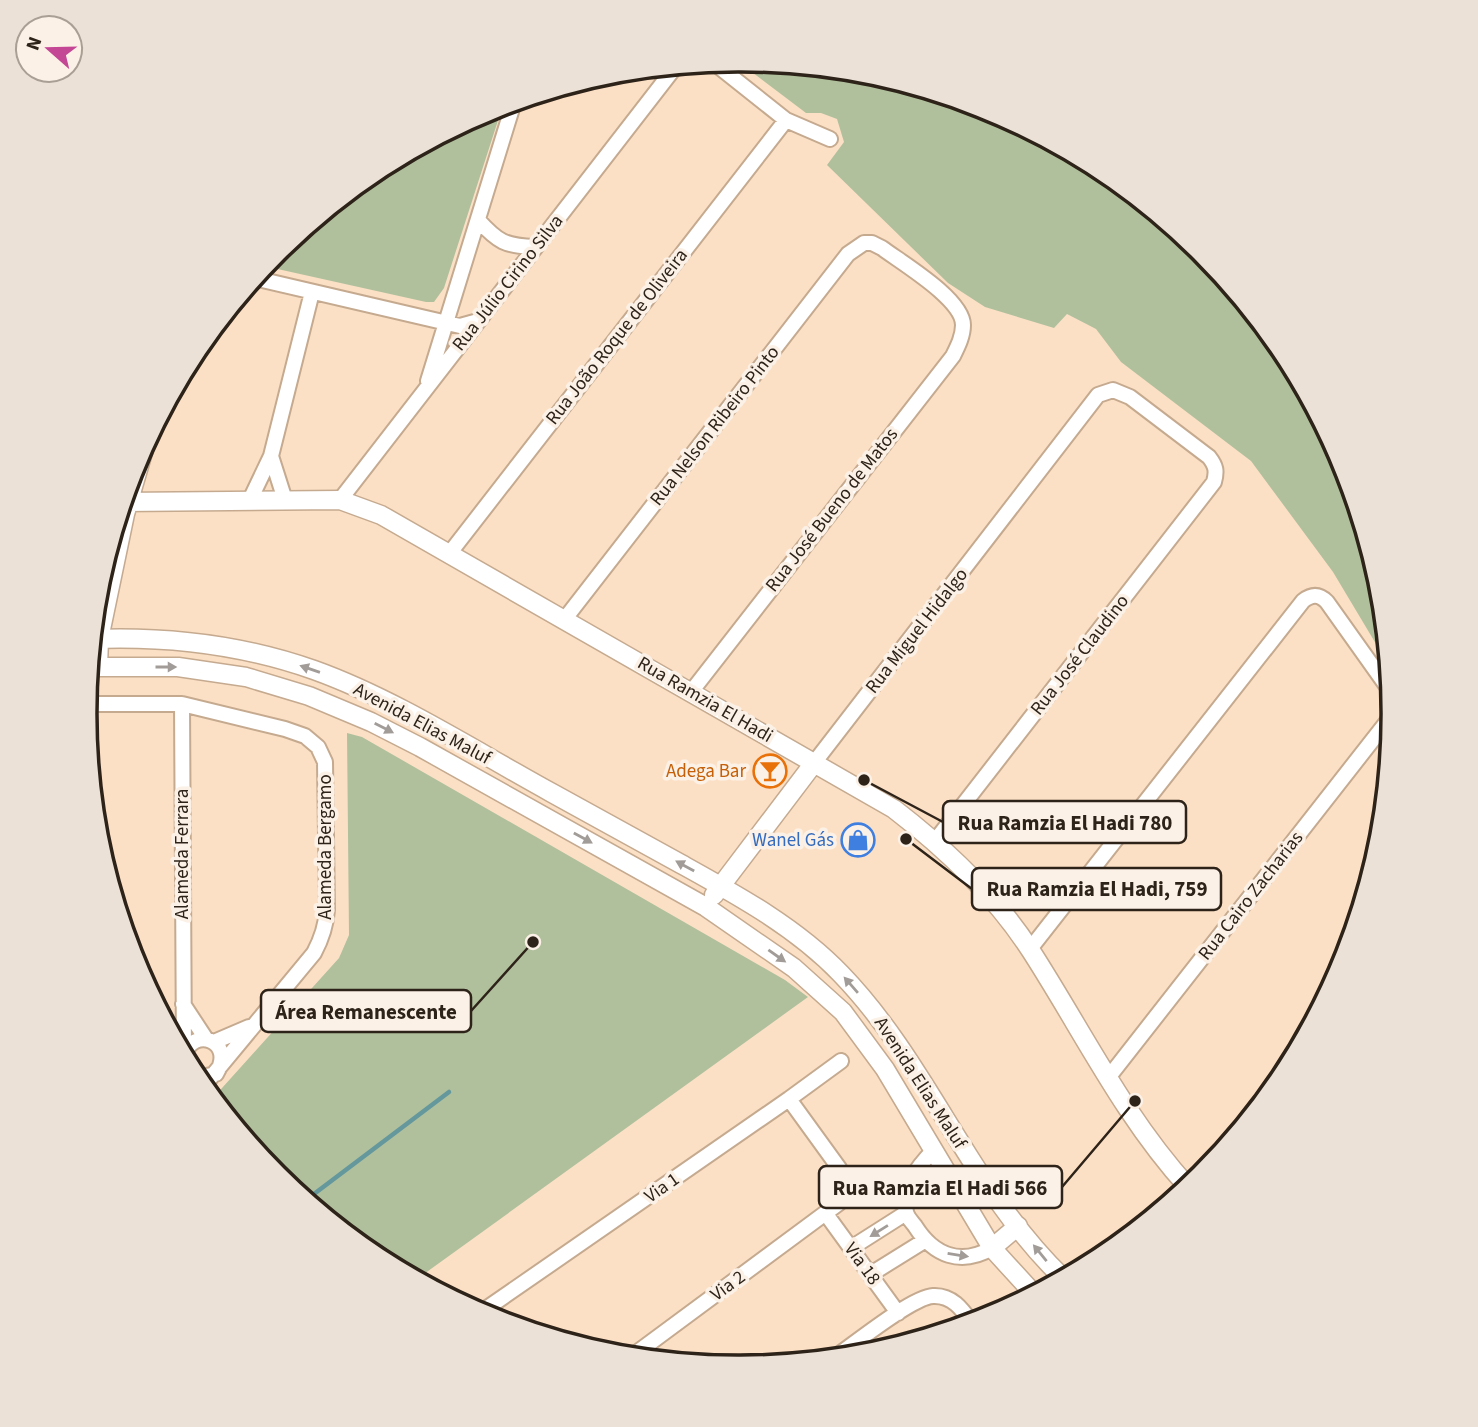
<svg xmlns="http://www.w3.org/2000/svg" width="1478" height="1427" font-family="'Source Sans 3',sans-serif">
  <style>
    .green { fill: #b0c09d }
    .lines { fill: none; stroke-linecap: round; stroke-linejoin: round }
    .stream { stroke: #64989c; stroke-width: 4.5 }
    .minor-casing { stroke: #c5aa90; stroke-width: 18 }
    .tertiary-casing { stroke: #c5aa90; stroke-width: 21 }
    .minor { stroke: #fff; stroke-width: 14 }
    .tertiary { stroke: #fff; stroke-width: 18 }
    .oneway { fill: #a19c98 }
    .labels { text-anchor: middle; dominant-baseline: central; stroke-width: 7; stroke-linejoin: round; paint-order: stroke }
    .street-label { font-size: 19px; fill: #2e2319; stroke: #fcf1e6 }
    .food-label { font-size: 19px; fill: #c56008; stroke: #fcf1e6; text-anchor: end }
    .shop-label { font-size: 19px; fill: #366cbe; stroke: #fcf1e6; text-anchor: end }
    .rim { fill: none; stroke: #2e2319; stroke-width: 3.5 }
    .leader { fill: none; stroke: #2e2319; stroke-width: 2.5 }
    .callout-dot { fill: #2e2319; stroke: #fcf1e6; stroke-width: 2.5 }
    .callout { fill: #fcf1e6; stroke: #2e2319; stroke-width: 2.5 }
    .callout-label { font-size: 21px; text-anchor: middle; font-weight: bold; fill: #2e2319 }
  </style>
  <rect width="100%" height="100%" fill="#fce0c5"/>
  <!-- green -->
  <path class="green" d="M736,60l131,12 123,37 113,61 99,81 81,99 60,114 38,122 7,78 -55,-92 -82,-111 -130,-99 -25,-33 -29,-15 -13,14 -69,-21 -37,-24 -121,-118 17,-23 -7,-23 -16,-6h-15z
    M503,105l-59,183 -10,14h-8l-162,-36 13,-15 99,-81 113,-61z
    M347,733l15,4 423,243 23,17 -391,282 -42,-22 -99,-81 -63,-78 126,-140 10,-23z"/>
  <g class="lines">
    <!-- stream -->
    <path class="stream" d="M306,1200l143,-108"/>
    <defs>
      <path id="minor" d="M713,62l73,58 44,19
        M478,220c20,22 27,26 57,27
        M254,278l206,48 18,-5
        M428,381l86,-279
        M271,456l41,-164
        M250,500l21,-44 14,44
        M340,500l336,-434
        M449,554l337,-434
        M564,620l284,-366 16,-11h8l10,5c20,15 81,51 81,77 0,11 -5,21 -10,31l-262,336
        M86,704h96l103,25 20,7 13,11 7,15 2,148c-1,16 -5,28 -13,43l-111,134
        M182,704l2,351
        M814,763l284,-368 15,-5 17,7 79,60c7,9 8,14 5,25l-279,359
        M1030,949l273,-348c9,-7 16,-7 24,1l64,90
        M183,1004l23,35
        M214,1042l35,-15
        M184,1057c7,-32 53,-17 32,17l-15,3 -7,-2
        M1108,1078l285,-364
        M933,1151c-16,16 -32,37 -27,61 1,5 6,10 9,14 19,30 46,40 77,22
        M826,1214l72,99
        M851,1248l55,-35
        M871,1274l53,-33
        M480,1313l309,-214 52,-38
        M631,1357l208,-154c7,-13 7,-21 0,-35l-50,-69
        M834,1358c19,-13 78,-61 99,-62 19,-1 29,13 39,27"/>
      <path id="tertiary" d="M123,502l217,-2 41,15 513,294c52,40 101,86 137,142 51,79 93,166 157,236
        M92,639c76,-3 151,6 222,31 81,29 163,82 238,123 43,24 86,47 129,71 56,31 115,63 160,110 88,91 130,216 222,304
        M90,667h88l68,10 63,19 62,26 49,25 286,160 88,61 49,44 42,57 107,179 42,46
        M98,667l1,-28 26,-125 21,-72
        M714,895l100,-132
        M992,1248l26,-22"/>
    </defs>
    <!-- minor casing -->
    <use href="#minor" class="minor-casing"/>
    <!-- tertiary casing -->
    <use href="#tertiary" class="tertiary-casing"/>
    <!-- minor -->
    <use href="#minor" class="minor"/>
    <!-- tertiary -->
    <use href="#tertiary" class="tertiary"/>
  </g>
  <!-- one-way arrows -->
  <defs><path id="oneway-solid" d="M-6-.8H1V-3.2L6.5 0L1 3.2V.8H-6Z" transform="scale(1.75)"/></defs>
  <g class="oneway">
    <use href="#oneway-solid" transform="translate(166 667)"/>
    <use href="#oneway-solid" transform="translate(310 669) rotate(-161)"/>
    <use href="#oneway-solid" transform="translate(384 728) rotate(27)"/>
    <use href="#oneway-solid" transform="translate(583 838) rotate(29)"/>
    <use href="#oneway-solid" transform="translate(685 866) rotate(-151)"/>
    <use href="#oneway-solid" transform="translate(777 956) rotate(35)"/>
    <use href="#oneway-solid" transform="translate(851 985) rotate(-131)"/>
    <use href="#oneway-solid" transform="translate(879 1231) rotate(148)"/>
    <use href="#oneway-solid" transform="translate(1040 1253) rotate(-129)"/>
    <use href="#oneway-solid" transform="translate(958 1255) rotate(9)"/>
  </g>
  <!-- icons -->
  <defs>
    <symbol id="bar-ring" viewBox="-11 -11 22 22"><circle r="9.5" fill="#fcf1e6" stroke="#e8710a" stroke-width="1.5"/><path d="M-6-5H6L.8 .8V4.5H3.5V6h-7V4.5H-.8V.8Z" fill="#e8710a"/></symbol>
    <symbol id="shop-ring" viewBox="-11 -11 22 22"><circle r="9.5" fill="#fcf1e6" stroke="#3f7fe0" stroke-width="1.5"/><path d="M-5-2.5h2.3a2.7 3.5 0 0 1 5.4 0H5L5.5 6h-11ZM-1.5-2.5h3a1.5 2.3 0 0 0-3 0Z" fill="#3f7fe0"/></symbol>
  </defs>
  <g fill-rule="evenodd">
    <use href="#bar-ring" x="751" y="752" width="38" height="38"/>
    <use href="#shop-ring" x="839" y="821" width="38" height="38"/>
  </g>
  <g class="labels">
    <!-- street labels -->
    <g class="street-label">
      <text transform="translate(508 283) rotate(-52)">Rua Júlio Cirino Silva</text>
      <text transform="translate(617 337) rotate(-52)">Rua João Roque de Oliveira</text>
      <text transform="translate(715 426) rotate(-52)">Rua Nelson Ribeiro Pinto</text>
      <text transform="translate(832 510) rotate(-52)">Rua José Bueno de Matos</text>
      <text transform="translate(917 631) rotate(-52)">Rua Miguel Hidalgo</text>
      <text transform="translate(1080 655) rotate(-52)">Rua José Claudino</text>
      <text transform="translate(705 700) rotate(30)">Rua Ramzia El Hadi</text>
      <text transform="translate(422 724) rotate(28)">Avenida Elias Maluf</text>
      <text transform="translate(325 847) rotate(-90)">Alameda Bergamo</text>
      <text transform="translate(182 854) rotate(-90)">Alameda Ferrara</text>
      <text transform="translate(1251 896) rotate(-52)">Rua Cairo Zacharias</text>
      <text transform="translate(920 1083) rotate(57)">Avenida Elias Maluf</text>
      <text transform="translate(662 1188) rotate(-35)">Via 1</text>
      <text transform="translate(862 1264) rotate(54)">Via 18</text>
      <text transform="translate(728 1286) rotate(-36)">Via 2</text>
    </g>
    <!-- food labels -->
    <g class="food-label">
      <text x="746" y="771">Adega Bar</text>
    </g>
    <!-- shop labels -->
    <g class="shop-label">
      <text x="834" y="840">Wanel Gás</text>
    </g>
  </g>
  <!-- crop -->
  <path d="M0 0H1478V1427H0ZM738 72H740A641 641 0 0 1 1381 713V714A641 641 0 0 1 740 1355H738A641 641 0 0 1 97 714V713A641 641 0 0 1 738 72Z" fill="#ece1d6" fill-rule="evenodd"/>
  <path class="rim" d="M738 72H740A641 641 0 0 1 1381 713V714A641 641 0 0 1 740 1355H738A641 641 0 0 1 97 714V713A641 641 0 0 1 738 72Z"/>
  <!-- callouts -->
  <path class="leader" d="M864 780L943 822M906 839L972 889M533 942L471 1011M1135 1101L1062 1187"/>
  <g class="callout-dot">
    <circle cx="864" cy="780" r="7"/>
    <circle cx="906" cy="839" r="7"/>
    <circle cx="533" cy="942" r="7"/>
    <circle cx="1135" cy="1101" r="7"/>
  </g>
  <g class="callout">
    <rect x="943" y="801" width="243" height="42" rx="7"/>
    <rect x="972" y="868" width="249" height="42" rx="7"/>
    <rect x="261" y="990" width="210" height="42" rx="7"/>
    <rect x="819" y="1166" width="243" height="42" rx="7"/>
  </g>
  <g class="callout-label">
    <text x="1065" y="830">Rua Ramzia El Hadi 780</text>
    <text x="1097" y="896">Rua Ramzia El Hadi, 759</text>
    <text x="366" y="1019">Área Remanescente</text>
    <text x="940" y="1195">Rua Ramzia El Hadi 566</text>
  </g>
  <!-- north arrow -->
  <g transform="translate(49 49) rotate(290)"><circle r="33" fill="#fcf1e6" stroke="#aa9f94" stroke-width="2"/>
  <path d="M0-5L12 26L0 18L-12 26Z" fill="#c44796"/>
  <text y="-10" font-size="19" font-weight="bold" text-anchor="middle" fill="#2e2319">N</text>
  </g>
</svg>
